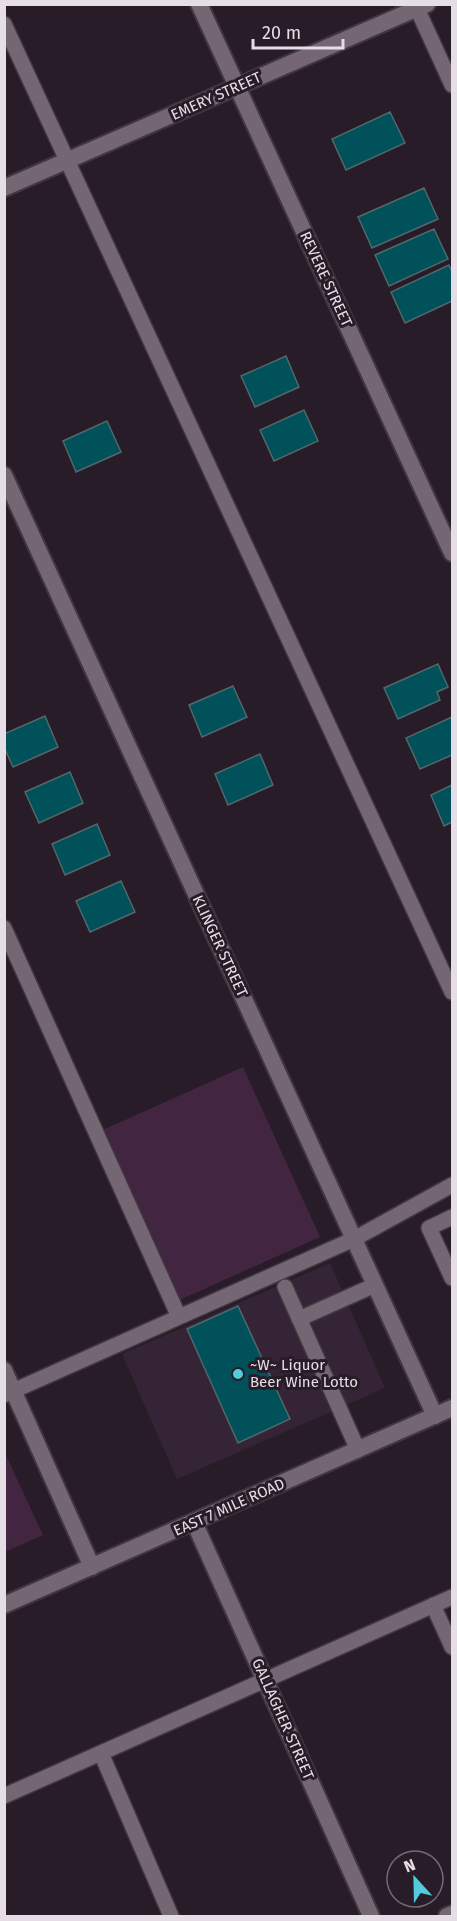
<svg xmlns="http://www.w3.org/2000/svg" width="457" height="1921" font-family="'Fira Sans',sans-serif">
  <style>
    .built { fill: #352435 }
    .green { fill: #422541 }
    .building { fill: #00515a; stroke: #51686b; stroke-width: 1.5 }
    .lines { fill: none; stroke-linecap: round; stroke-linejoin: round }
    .service-casing { stroke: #403640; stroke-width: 18 }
    .minor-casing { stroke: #403640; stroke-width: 20 }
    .tertiary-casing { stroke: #403640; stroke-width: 20 }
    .service { stroke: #746673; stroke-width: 15 }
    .minor { stroke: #746673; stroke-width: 16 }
    .tertiary { stroke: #746673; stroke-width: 16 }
    .poi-dot { fill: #53cbda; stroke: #281c28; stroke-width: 2 }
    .labels { text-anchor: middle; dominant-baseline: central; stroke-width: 6; stroke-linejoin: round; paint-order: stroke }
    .street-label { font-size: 15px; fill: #e6dee6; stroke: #281c28 }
    .poi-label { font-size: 15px; fill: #e6dee6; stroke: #281c28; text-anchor: start }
  </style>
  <rect width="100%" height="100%" fill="#281c28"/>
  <!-- built -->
  <path class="built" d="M330,1263l55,125 -208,91 -55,-125z"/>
  <!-- green -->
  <path class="green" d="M243,1067l77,170 -147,66 -77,-170z
    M4,1451l39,84 -38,17h-1z"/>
  <!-- building -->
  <path class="building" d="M390,112l15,31 -59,27 -14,-31z
    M424,188l14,31 -66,29 -14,-31z
    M434,229l14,30 -59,27 -14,-31z
    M449,265l3,7v29l-47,22 -14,-31z
    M286,356l13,31 -44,20 -14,-31z
    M304,410l14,31 -44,20 -14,-31z
    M107,421l14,31 -45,20 -13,-31z
    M438,664l10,23 -11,5 3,8 -42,19 -14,-31z
    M233,686l14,31 -45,20 -13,-32z
    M45,716l13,31 -45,20 -9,-20v-13z
    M452,717v38l-32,14 -14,-31z
    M260,754l13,31 -45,20 -13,-31z
    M70,772l13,31 -44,20 -14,-31z
    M452,785v37l-8,4 -13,-31z
    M97,824l13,31 -45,20 -13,-31z
    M121,881l14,31 -45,20 -14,-31z
    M238,1306l52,113 -52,24 -51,-114z"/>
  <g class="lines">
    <defs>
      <path id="service" d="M415,4l37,81
        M4,24l448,968
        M4,928l175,389
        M452,1217l-23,11 23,50
        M285,1287l73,163
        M299,1319l76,-34
        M4,1395l350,-156 98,-54
        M433,1605l19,42
        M101,1753l70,163
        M4,1796l448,-199"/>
      <path id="minor" d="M199,4l253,549
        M4,188l423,-184
        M4,475l431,941
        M4,1370l88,197
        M194,1522l177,394
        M447,1916l5,-2"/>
      <path id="tertiary" d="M4,1605l448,-197"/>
    </defs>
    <!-- service casing -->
    <use href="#service" class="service-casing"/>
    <!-- minor casing -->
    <use href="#minor" class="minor-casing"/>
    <!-- tertiary casing -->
    <use href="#tertiary" class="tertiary-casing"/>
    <!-- service -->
    <use href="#service" class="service"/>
    <!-- minor -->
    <use href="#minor" class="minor"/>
    <!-- tertiary -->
    <use href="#tertiary" class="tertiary"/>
  </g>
  <!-- markers -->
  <circle class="poi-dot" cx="238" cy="1374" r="6"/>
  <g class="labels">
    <!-- street labels -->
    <g class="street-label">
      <text transform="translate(216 96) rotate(-24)">EMERY STREET</text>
      <text transform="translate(326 279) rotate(65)">REVERE STREET</text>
      <text transform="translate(220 946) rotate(65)">KLINGER STREET</text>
      <text transform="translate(229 1507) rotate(-24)">EAST 7 MILE ROAD</text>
      <text transform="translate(283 1719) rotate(66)">GALLAGHER STREET</text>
    </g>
    <!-- poi labels -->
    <g class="poi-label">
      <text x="250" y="1365">~W~ Liquor<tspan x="250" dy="17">Beer Wine Lotto</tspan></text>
    </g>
  </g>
  <!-- border -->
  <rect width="457" height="1921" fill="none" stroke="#e6dee6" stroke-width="12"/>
  <!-- north arrow -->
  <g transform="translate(415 1879) rotate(338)"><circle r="28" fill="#281c28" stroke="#746a74" stroke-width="1.5"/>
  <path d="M0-4.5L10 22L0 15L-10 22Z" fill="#53cbda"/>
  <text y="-9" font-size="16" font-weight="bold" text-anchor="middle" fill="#e6dee6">N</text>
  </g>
  <!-- scale -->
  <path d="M253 39v9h90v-9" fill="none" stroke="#e6dee6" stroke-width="3"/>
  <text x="262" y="39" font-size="18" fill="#e6dee6" stroke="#281c28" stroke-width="4.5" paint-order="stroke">20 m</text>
</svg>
